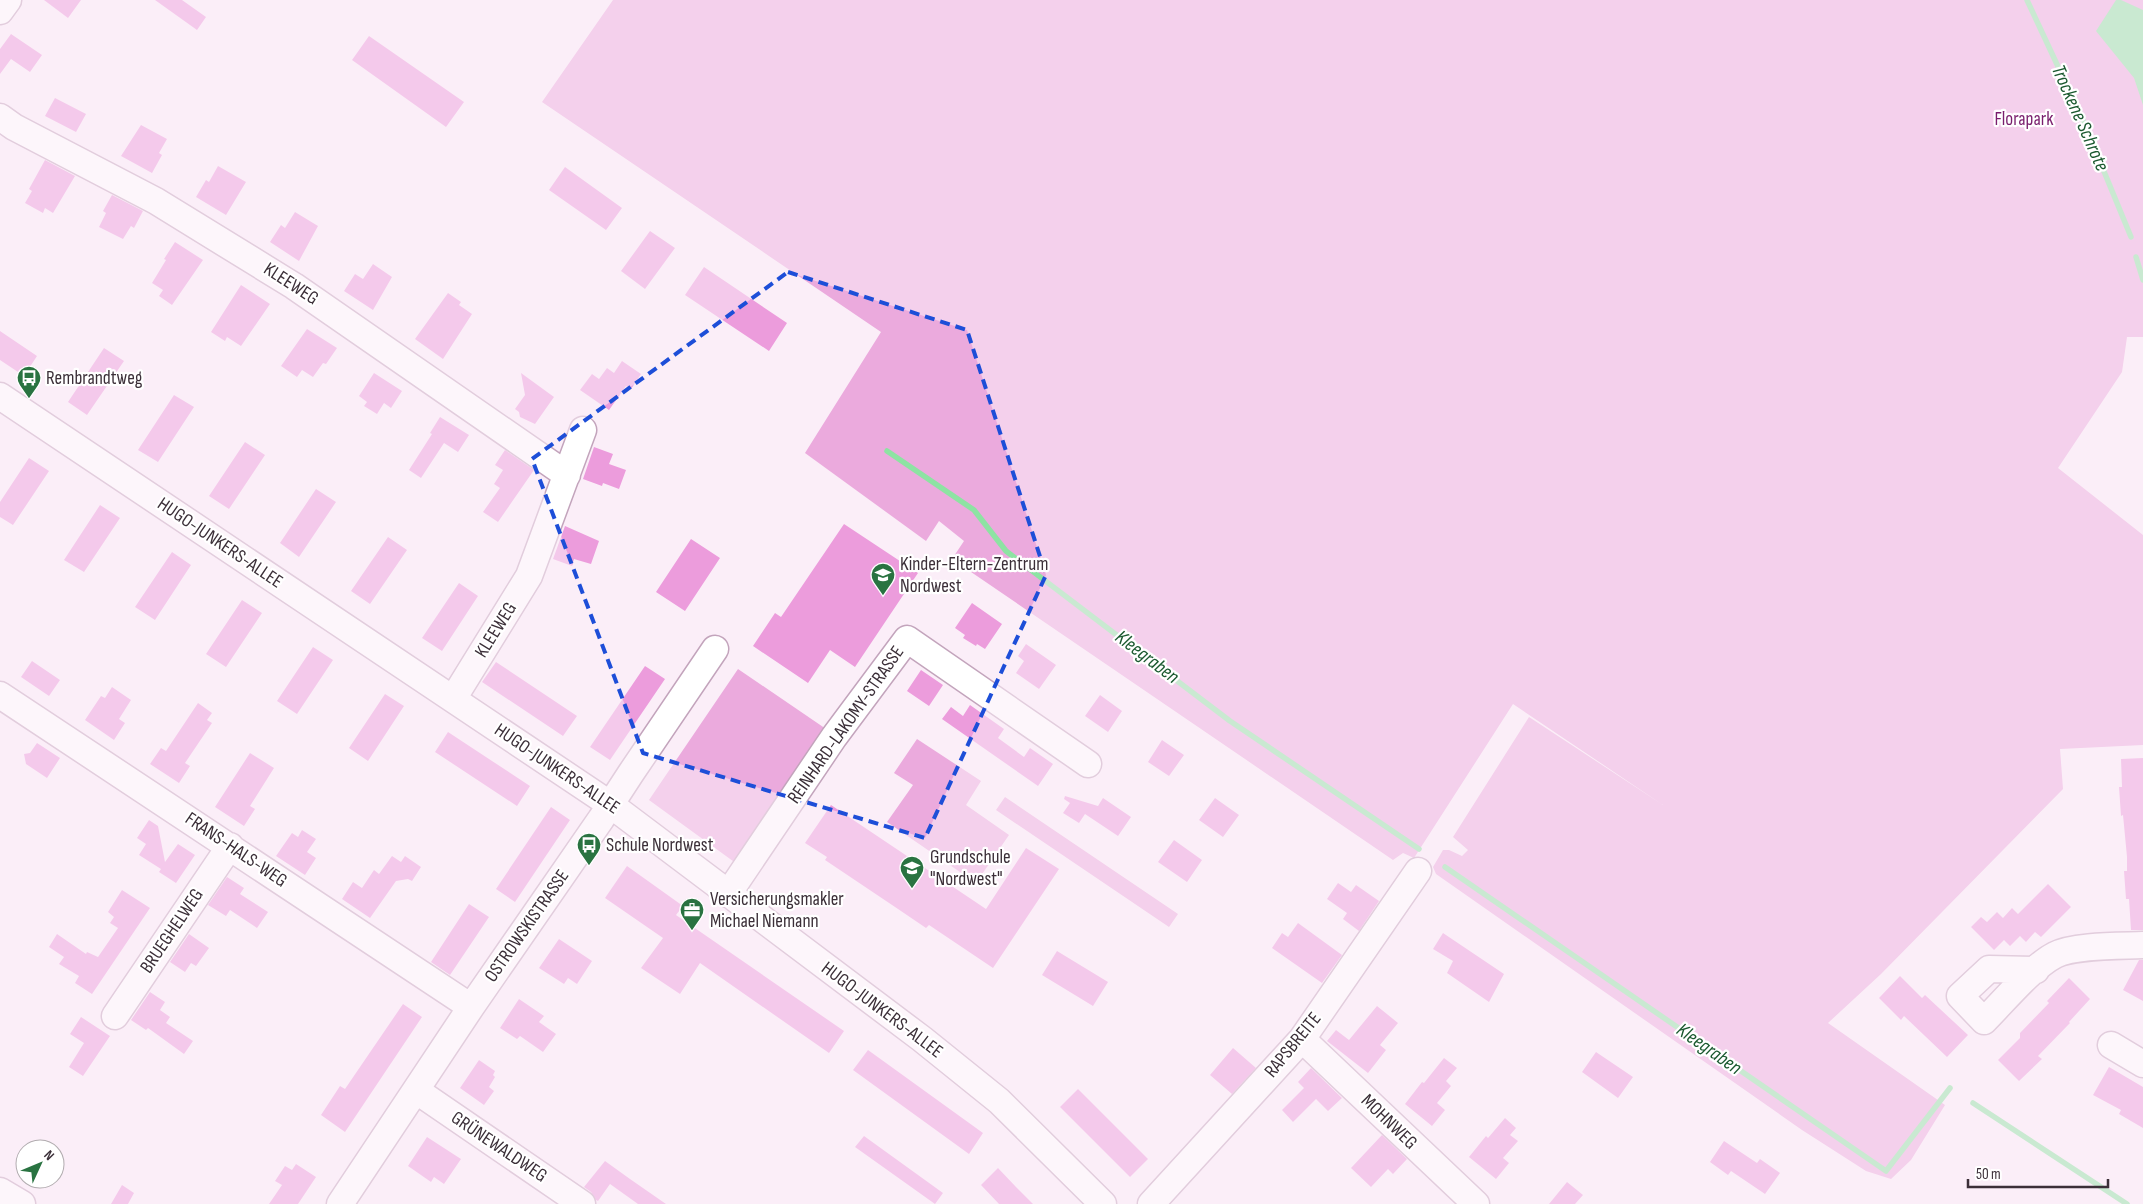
<svg xmlns="http://www.w3.org/2000/svg" width="2143" height="1204" font-family="'Sofia Sans Condensed',sans-serif">
  <style>
    .green { fill: #ebaadd }
    .water { fill: #8de3a3 }
    .lines { fill: none; stroke-linecap: round; stroke-linejoin: round }
    .stream { stroke: #8de3a3; stroke-width: 5.5 }
    .building { fill: #ec9cdc }
    .minor-casing { stroke: #c3a4bc; stroke-width: 29 }
    .minor { stroke: #fff; stroke-width: 26 }
    .marked { fill: none; stroke: #1d4ed8; stroke-width: 4; stroke-dasharray: 10 6; stroke-linejoin: round }
    .labels { text-anchor: middle; dominant-baseline: central; stroke-width: 4.5; stroke-linejoin: round; paint-order: stroke }
    .park-label { font-size: 19px; fill: #791e6d; stroke: #fff }
    .street-label { font-size: 19px; fill: #3b2f38; stroke: #fff }
    .poi-label { font-size: 19px; fill: #3b2f38; stroke: #fff; text-anchor: start }
    .water-label { font-size: 20px; font-style: italic; fill: #1b5930; stroke: #fff }
  </style>
  <rect width="100%" height="100%" fill="#fbeef8"/>
  <!-- green -->
  <path class="green" d="M613,0h1530v337h-16l-5,35 -64,96 85,67v210l-83,4 3,40 -182,185 -53,49 117,82 -34,55 -20,19 -25,-8 -64,-41 -366,-256 -3,-7 10,-17h6l13,6 6,-6 -15,-13 76,-120 134,88 -150,-101 -99,154 -11,-5 -10,7 -441,-301 12,-18 -25,-20 -13,20 -121,-88 76,-121 -339,-230z
    M738,669l91,62 -92,133 -88,-64z
    M917,739l64,42 -15,24 43,30 -33,48 -89,-61 26,-37 -19,-12z
    M1005,797l173,117 -9,13 -173,-117z"/>
  <!-- water -->
  <path class="water" d="M2116,0h5l22,10v95l-9,-27 -38,-47z"/>
  <g class="lines">
    <!-- stream -->
    <path class="stream" d="M2027,0l55,118 49,119
      M2136,257l7,23
      M887,451l87,59 32,41 224,170 189,128
      M1445,867l441,304 64,-83
      M1973,1103l154,101"/>
  </g>
  <!-- building -->
  <path class="building" d="M44,0h37l-13,18z
    M155,0h27l24,17 -9,13z
    M11,34l31,21 -12,17 -19,-13 -11,15v-25z
    M369,36l95,66 -18,25 -94,-67z
    M55,98l31,16 -10,18 -31,-16z
    M141,125l26,14 -8,14 3,2 -10,18 -31,-17z
    M45,160l30,16 -22,37 -8,-5 -2,5 -18,-10 7,-12 -3,-2z
    M218,166l28,16 -20,33 -30,-18 10,-17 3,2z
    M565,167l57,41 -16,22 -57,-40z
    M112,195l31,16 -9,17 -3,-2 -8,13 -24,-12 7,-14 -3,-2z
    M295,212l23,14 -19,35 -29,-19 11,-17 4,3z
    M650,231l25,17 -30,41 -24,-18z
    M175,242l28,18 -31,45 -13,-9 4,-6 -11,-7 14,-23 -2,-1z
    M373,264l19,13 -19,33 -29,-19 11,-17 8,5z
    M704,267l83,56 -18,28 -84,-56z
    M241,285l29,19 -29,42 -14,-9 -2,4 -14,-9z
    M448,293l13,9 -2,3 13,9 -29,45 -28,-20z
    M307,329l30,19 -11,16 -3,-1 -10,14 -11,-7 -5,7 -16,-11z
    M0,331l37,25 -13,20 -24,-16z
    M104,348l20,13 -37,54 -19,-13z
    M622,361l19,13 -10,15 -5,-3 -17,24 -29,-20 12,-16 7,5 8,-11 7,5z
    M374,373l28,18 -11,17 -7,-5 -7,11 -13,-8 3,-4 -8,-6z
    M521,373l33,24 -19,27 -15,-7 -1,-5 -4,-3 10,-14z
    M174,395l20,12 -36,55 -20,-12z
    M440,417l29,18 -11,17 -14,-9 -23,35 -12,-8 23,-36 -2,-1z
    M245,442l20,13 -36,54 -20,-13z
    M594,447l19,7 -4,10 17,6 -7,19 -16,-6 -1,3 -19,-7z
    M505,450l29,20 -36,52 -15,-10 17,-24 -6,-4 9,-14 -8,-5z
    M29,458l20,13 -36,54 -13,-8v-15z
    M316,489l20,13 -37,55 -19,-14z
    M100,505l20,13 -36,54 -20,-12z
    M844,524l74,49 -63,94 -25,-17 -22,33 -55,-37 22,-33 6,4z
    M565,526l34,15 -8,23 -17,-5 -2,7 -19,-7z
    M388,537l19,13 -37,54 -19,-13z
    M691,539l29,19 -35,53 -29,-19z
    M172,552l19,13 -36,55 -20,-13z
    M459,583l19,13 -36,55 -20,-13z
    M242,600l20,13 -36,54 -20,-13z
    M972,603l30,21 -17,25 -8,-5 -1,2 -13,-8 2,-3 -10,-7z
    M1026,644l30,21 -17,24 -23,-16 8,-12 -6,-5z
    M313,647l20,13 -36,54 -20,-13z
    M32,661l28,19 -11,16 -28,-19z
    M496,662l81,54 -14,20 -81,-54z
    M645,666l20,13 -55,81 -20,-13z
    M921,670l22,15 -14,21 -22,-15z
    M112,687l19,13 -12,19 6,4 -11,17 -29,-20 16,-24 4,2z
    M385,694l19,12 -36,55 -19,-13z
    M1100,695l22,16 -14,21 -23,-16z
    M198,703l14,10 -5,7 5,3 -27,40 5,3 -11,17 -29,-19 11,-16 5,3z
    M970,705l34,24 -6,9 26,19 6,-9 23,16 -15,22 -96,-67 9,-12 12,9z
    M448,732l82,54 -13,20 -82,-54z
    M1162,740l22,15 -15,21 -21,-14z
    M37,743l23,15 -13,20 -21,-14 -2,-10 6,-1z
    M250,753l24,15 -24,38 5,3 -11,17 -29,-19z
    M2143,758v172h-12l-2,-31h-3l-2,-28h3v-14l-4,-42 -2,1 -2,-29h3l-1,-28z
    M1065,796l33,10 5,-8 28,19 -13,19 -33,-22 -6,9 -16,-10 7,-10 -6,-4z
    M1215,798l24,17 -16,22 -24,-17z
    M831,805l155,104 40,-61 33,21 -66,99 -64,-43 -3,3 -28,-19 -73,-49 2,-3 -22,-14z
    M551,807l19,13 -55,82 -19,-13z
    M149,820l9,6 7,36 13,-18 17,11 -19,28 -17,-11 2,-3 -22,-14 7,-11 -9,-6z
    M302,830l14,9 -9,13 9,6 -11,17 -29,-19 16,-23 6,4z
    M1174,840l28,20 -15,22 -29,-20z
    M392,856l9,6 4,-6 16,11 -9,14 -4,-2 -12,2 -26,37 -28,-19 11,-17 9,6 12,-18 5,4z
    M627,866l56,40 -7,9 168,116 -15,22 -129,-90 -20,31 -39,-26 22,-30 -58,-40z
    M227,877l17,11 -4,6 28,18 -11,16 -27,-18 -4,6 -18,-11z
    M1338,883l13,9 5,-7 23,16 -20,30 -16,-12 4,-6 -20,-14z
    M2048,884l23,23 -30,30 -6,-5 -9,10 -6,-6 -10,10 -6,-6 -10,10 -23,-23 10,-10 6,5 10,-10 6,6 9,-10 6,6z
    M122,890l28,18 -58,86 -17,-11 4,-7 -20,-12 5,-7 -15,-10 8,-13 29,20 1,-2 11,5 20,-29 -8,-5 4,-6 -6,-5z
    M469,904l20,13 -39,58 -19,-13z
    M1298,923l44,32 -20,28 -50,-35 10,-15 6,4z
    M1443,933l61,41 -15,28 -42,-29 6,-12 -20,-12z
    M189,934l20,14 -13,18 -5,-3 -6,9 -15,-10z
    M559,939l33,22 -15,23 -9,-6 -4,6 -25,-16z
    M1057,951l51,31 -15,24 -51,-31z
    M2139,960h4v41l-20,-11z
    M1900,976l22,22 3,-3 43,40 -21,22 -43,-41 -3,4 -22,-22z
    M2069,978l21,21 -21,23 1,1 -32,33 4,3 -23,22 -21,-21 22,-22v-5l29,-30 -2,-2z
    M150,992l15,10 -5,8 10,7 -4,6 27,18 -9,13 -36,-26 -2,2 -15,-10z
    M519,999l25,17 -5,6 17,12 -13,18 -23,-16 -3,3 -17,-11z
    M403,1004l19,13 -77,115 -24,-17 19,-29 5,3z
    M1377,1006l21,17 -18,22 6,5 -18,23 -41,-32 9,-11 13,10z
    M81,1017l29,19 -27,40 -14,-9 15,-24 -14,-9z
    M1233,1048l23,20 -24,26 -22,-19z
    M868,1050l115,83 -14,21 -116,-84z
    M1596,1052l37,25 -15,21 -36,-26z
    M1444,1058l13,10 -11,13 5,5 -14,17 8,7 -13,16 -27,-22 17,-22 2,1z
    M479,1060l16,11 -2,4 2,2 -6,10 5,4 -10,14 -24,-17z
    M2109,1067l34,20v41l-24,-14 2,-4 -28,-15z
    M1311,1068l31,30 -14,13 -12,-12 -23,23 -11,-12 22,-22 -6,-6z
    M1078,1089l70,70 -18,18 -70,-70z
    M1505,1118l11,10 -6,7 8,6 -15,17 6,5 -13,16 -27,-22 17,-21 2,2z
    M1382,1135l25,24 -14,15 -5,-5 -17,18 -20,-19z
    M864,1136l79,57 -8,11 -80,-57z
    M427,1137l34,22 -17,25 -10,-7 -3,5 -23,-16z
    M1724,1141l33,22 3,-4 20,14 -15,21 -34,-23 -3,4 -18,-13z
    M605,1161l25,18 36,25h-28l-28,-20 -12,17 -2,-1 -5,-8 -7,-5z
    M296,1164l20,13 -18,27h-29l13,-19 -7,-4 10,-15 7,4z
    M998,1168l18,19 17,17h-34l-18,-19z
    M1567,1182l16,13 -8,9h-26z
    M122,1185l12,8 -6,11h-17z"/>
  <g class="lines">
    <defs>
      <path id="minor" d="M0,11l8,-11
        M0,117l14,10 142,74 138,85 273,189
        M0,396l611,409 311,234 77,62 104,103
        M0,695l471,312
        M453,699l76,-123 54,-146
        M728,894l106,-157 73,-98 181,125
        M2036,970l-47,-1 -29,27 24,25c20,-20 48,-54 71,-66 19,-10 65,-9 88,-10
        M115,1016l115,-170
        M1302,1039l174,165
        M2111,1045l32,19
        M417,1091l165,113
        M0,1191l22,13
        M340,1204l131,-197 130,-188 30,-46 84,-124
        M1151,1204l151,-165 116,-168"/>
    </defs>
    <!-- minor casing -->
    <use href="#minor" class="minor-casing"/>
    <!-- minor -->
    <use href="#minor" class="minor"/>
  </g>
  <!-- marked area -->
  <path d="M0 0H2143V1204H0ZM788,272l179,58 79,245 -121,263 -282,-85 -111,-294z" fill="#fbeef8" fill-opacity=".55" fill-rule="evenodd"/>
  <path class="marked" d="M788,272l179,58 79,245 -121,263 -282,-85 -111,-294z"/>
  <!-- icons -->
  <defs>
    <symbol id="bus-pin" viewBox="-11 -11 22 30"><path d="M0 17L-7.5 6A9.5 9.5 0 1 1 7.5 6Z" fill="#297341" stroke="#fff"/><path d="M-5-6H5V4H4V6H2V4H-2V6H-4V4H-5ZM-3.5-4V0h7V-4ZM-3.5 1.2v1.5H-2V1.2ZM2 1.2v1.5H3.5V1.2Z" fill="#fff"/></symbol>
    <symbol id="school-pin" viewBox="-11 -11 22 30"><path d="M0 17L-7.5 6A9.5 9.5 0 1 1 7.5 6Z" fill="#297341" stroke="#fff"/><path d="M0-5L7-2L0 1L-7-2ZM-4 1L0 2.5L4 1V4Q0 6-4 4Z" fill="#fff"/></symbol>
    <symbol id="office-pin" viewBox="-11 -11 22 30"><path d="M0 17L-7.5 6A9.5 9.5 0 1 1 7.5 6Z" fill="#297341" stroke="#fff"/><path d="M-6-3h4V-5.5h4V-3h4V5H-6ZM-1-4.5V-3h2v-1.5ZM-6 0V1H6V0Z" fill="#fff"/></symbol>
  </defs>
  <g fill-rule="evenodd">
    <use href="#bus-pin" x="15" y="364" width="28" height="38"/>
    <use href="#school-pin" x="869" y="561" width="28" height="38"/>
    <use href="#bus-pin" x="575" y="831" width="28" height="38"/>
    <use href="#school-pin" x="898" y="854" width="28" height="38"/>
    <use href="#office-pin" x="678" y="896" width="28" height="38"/>
  </g>
  <g class="labels">
    <!-- park labels -->
    <g class="park-label">
      <text x="2024" y="119">Florapark</text>
    </g>
    <!-- street labels -->
    <g class="street-label">
      <text transform="translate(291 284) rotate(33)">KLEEWEG</text>
      <text transform="translate(220 543) rotate(34)">HUGO-JUNKERS-ALLEE</text>
      <text transform="translate(496 630) rotate(-58)">KLEEWEG</text>
      <text transform="translate(846 725) rotate(-55)">REINHARD-LAKOMY-STRASSE</text>
      <text transform="translate(557 769) rotate(34)">HUGO-JUNKERS-ALLEE</text>
      <text transform="translate(236 850) rotate(34)">FRANS-HALS-WEG</text>
      <text transform="translate(527 926) rotate(-55)">OSTROWSKISTRASSE</text>
      <text transform="translate(172 931) rotate(-56)">BRUEGHELWEG</text>
      <text transform="translate(882 1010) rotate(37)">HUGO-JUNKERS-ALLEE</text>
      <text transform="translate(1293 1045) rotate(-51)">RAPSBREITE</text>
      <text transform="translate(1389 1122) rotate(44)">MOHNWEG</text>
      <text transform="translate(499 1147) rotate(34)">GRÜNEWALDWEG</text>
    </g>
    <!-- poi labels -->
    <g class="poi-label">
      <text x="46" y="378">Rembrandtweg</text>
      <text x="900" y="564">Kinder-Eltern-Zentrum<tspan x="900" dy="22">Nordwest</tspan></text>
      <text x="606" y="845">Schule Nordwest</text>
      <text x="930" y="857">Grundschule<tspan x="930" dy="22">"Nordwest"</tspan></text>
      <text x="710" y="899">Versicherungsmakler<tspan x="710" dy="22">Michael Niemann</tspan></text>
    </g>
    <!-- water labels -->
    <g class="water-label">
      <text transform="translate(2080 118) rotate(66)">Trockene Schrote</text>
      <text transform="translate(1147 657) rotate(37)">Kleegraben</text>
      <text transform="translate(1709 1049) rotate(35)">Kleegraben</text>
    </g>
  </g>
  <!-- north arrow -->
  <g transform="translate(40 1164) rotate(46)"><circle r="24" fill="#ffffff" stroke="#b1acaf"/>
  <path d="M0-4L9 19L0 12L-9 19Z" fill="#297341"/>
  <text y="-8" font-size="14" font-weight="bold" text-anchor="middle" fill="#3b2f38">N</text>
  </g>
  <!-- scale -->
  <path d="M1968 1179v8h140v-8" fill="none" stroke="#3b2f38" stroke-width="2.5"/>
  <text x="1976" y="1179" font-size="15" fill="#3b2f38" stroke="#ffffff" stroke-width="4" paint-order="stroke">50 m</text>
</svg>
